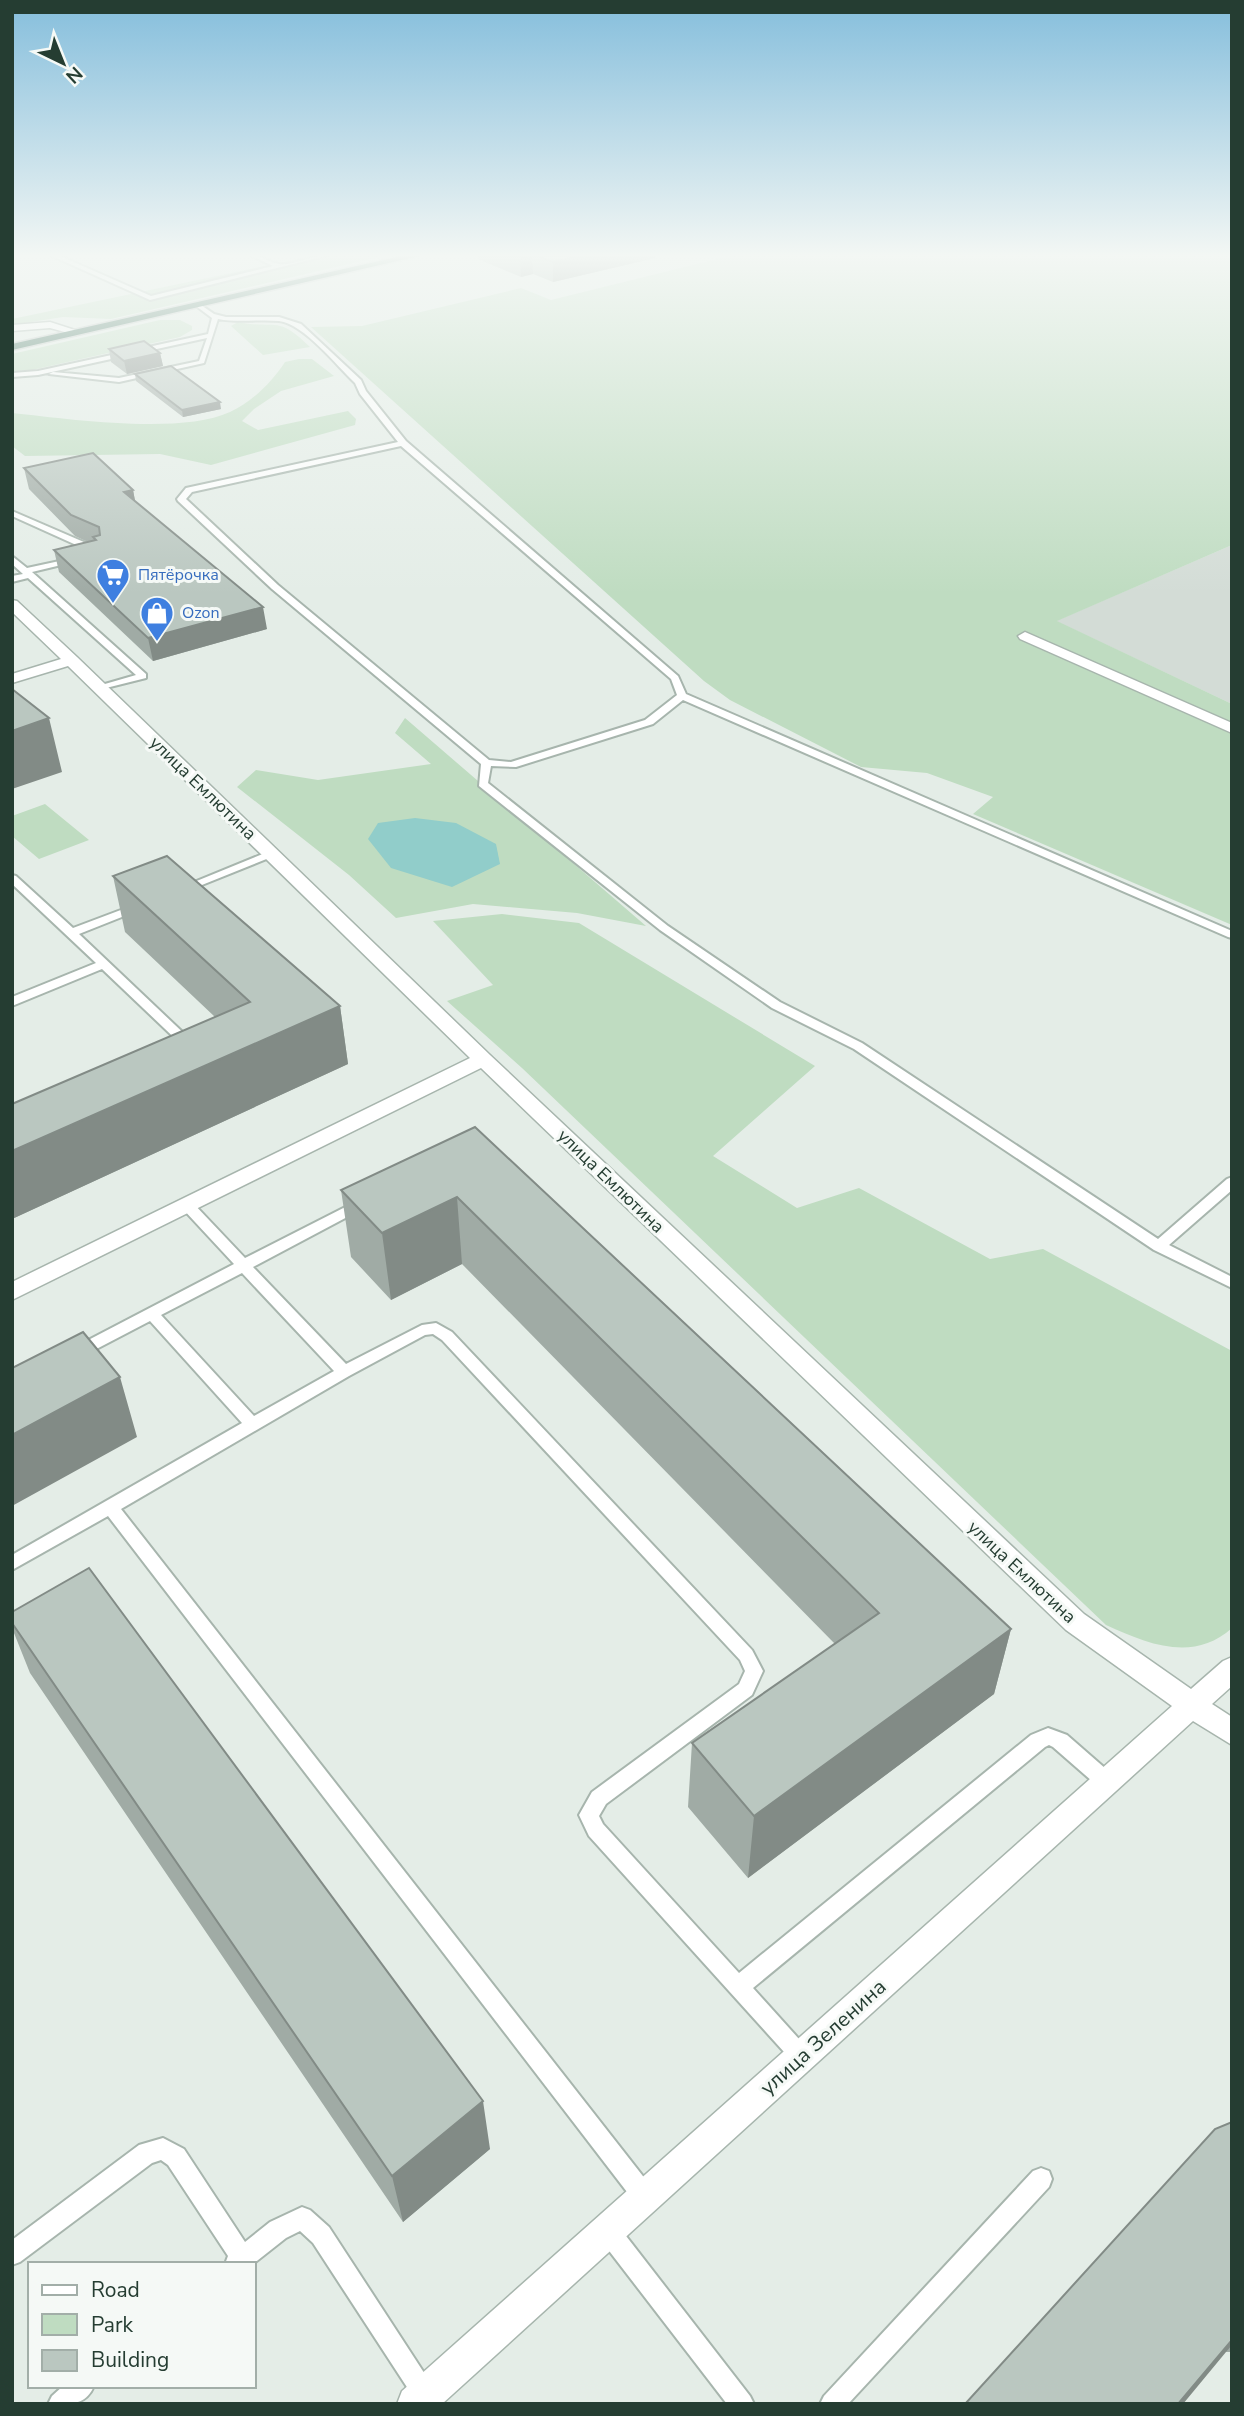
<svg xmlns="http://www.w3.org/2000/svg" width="1244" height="2416" font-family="'Nunito Sans',sans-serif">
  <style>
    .built { fill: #d3dcd6 }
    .green { fill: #bfdcc1 }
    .water { fill: #91cdca }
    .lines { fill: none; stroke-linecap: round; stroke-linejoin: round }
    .lane-casing { stroke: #a7b5ad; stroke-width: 4 }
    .street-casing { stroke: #a7b5ad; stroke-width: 3 }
    .highway-casing { stroke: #c2c9c6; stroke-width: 3 }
    .lane { fill: #fff; fill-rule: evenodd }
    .street { fill: #fff; fill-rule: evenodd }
    .highway { fill: #336752; fill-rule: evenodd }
    .wall { fill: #a0aba5 }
    .shaded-wall { fill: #828b86 }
    .building { fill: #bac7c0; stroke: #828b86; stroke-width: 2 }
    .labels { text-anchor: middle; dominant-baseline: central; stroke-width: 6; stroke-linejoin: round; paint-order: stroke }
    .far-shop-label { font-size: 16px; fill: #366cbe; stroke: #f5f9f6; text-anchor: start }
    .street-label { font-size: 18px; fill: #253d32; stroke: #f5f9f6 }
    .near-street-label { font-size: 21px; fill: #253d32; stroke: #f5f9f6 }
  </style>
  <rect width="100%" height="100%" fill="#e4ede7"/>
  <!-- built -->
  <path class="built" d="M1232,545v159l-176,-83z"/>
  <!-- green -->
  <path class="green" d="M312,256h71l-272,63 -48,-2 -51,8v-6z
    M729,256h503v289l-175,76 175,83v221l-259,-111 20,-17 -66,-24 -66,-6 -131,-67 -26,-19 -393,-354 51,-1 159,-38 30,12z
    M160,320h20l12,6v4l-12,7 -148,33 -20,1v-17z
    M238,322c39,8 38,-8 72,25l-47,8 -32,-29z
    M299,359h13l22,17 -53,15 -27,18 -12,12 16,9 90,-19 8,8 -1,6 -144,40 -51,-11 -135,2 -13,-10v-33c57,6 168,22 218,-1 22,-10 42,-30 55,-50z
    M405,718l241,208 -69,-13 -104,-9 -77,14 -47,-43 -112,-88 19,-17 62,10 113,-16 -36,-31z
    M45,804l44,36 -50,19 -27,-23v-20z
    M502,914l77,9 236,143 -102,90 84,52 62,-20 131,71 53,-10 189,102v277c-39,35 -84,16 -126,-3l-584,-557 -75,-67 46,-16 -60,-64z"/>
  <!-- water -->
  <path class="water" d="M415,818l41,5 40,21 4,20 -48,23 -61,-19 -23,-29 10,-16z"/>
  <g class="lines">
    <defs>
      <path id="lane" d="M52,256h8l91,40 122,-30 -21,-10c11,0 18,7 27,8 13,2 31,-8 46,-8l-175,44z
        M198,303l16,11 12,3h53l22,7 60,56 5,11 40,50 272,235 8,18 546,237v7l-4,-1 -545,-237 -30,24 -137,43 -25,-1 -3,17 180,143 112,76 82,41 296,196 69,-60 5,-2v13l-63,55 63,32v11l-78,-38 -300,-201 -82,-41 -112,-78 -181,-144 2,-22 -209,-175 -94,-88 -1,-2 9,-11 212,-46 -38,-48 -5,-11c-19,-18 -51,-59 -76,-62 -21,-2 -41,2 -61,-2l-14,44 -85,19 -70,-8 4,-2 66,6 80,-17 8,-23 -169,37 -26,2v-4l26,-2 170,-37 4,-16 -16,-12zM401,446l270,233 6,16 -32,25 -134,42 -22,-2 -211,-175 -92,-86 6,-7z
        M12,511l88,38 1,2 -7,2 -82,-37z
        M12,556l15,12 51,-11v4l-46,11 114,102v4l-48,12v-4l38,-11 -108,-97 -16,4v-6l11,-2 -11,-10z
        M270,851l4,1v4l-87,35h-8l-2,-2z
        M12,875l4,1 57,52 61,-23h8v4l-63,25 114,108 2,3 -2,3h-8l-83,-79 -90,37v-9l84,-34 -84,-79z
        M361,1199l5,2 2,3 -2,3 -113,60 93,97 76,-39 14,-2 16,9 300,318 11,21 -11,24 -146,109 -7,12 4,8 136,149 292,-238 17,-7 19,7 47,41 2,6 -2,6 -7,3 -7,-3 -47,-41 -4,-2 -4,2 -292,241 55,61 4,7 -4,7 -7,4 -7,-4 -205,-227 -10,-21 13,-23 147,-108 6,-13 -5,-11 -298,-320 -9,-6 -8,1 -76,41 -228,133 532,680 3,8 -3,8 -8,3 -8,-3 -529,-689 -96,54v-15l230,-132 -92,-102 -67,35h-10l-3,-4 3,-4 161,-84 -52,-56 -2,-3 2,-3h10l53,56zM242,1273l92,98 -80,45 -93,-101z
        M163,2138l21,11 61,93 25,-20 32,-15 8,3 19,17 103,158 4,8 -4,8 -5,3 -11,-3 -103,-158 -13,-12 -14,7 -33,26h-28l3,-8 -60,-91 -7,-5 -9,3 -132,99 -8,3v-25l127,-95z
        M1041,2168l8,3 3,8 -3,8 -201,217h-28l4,-8 209,-225z
        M608,2220l8,3 134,173 4,8h-27l-127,-165 -3,-8 3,-8z
        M63,2386h31c-9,21 -26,18 -46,18l4,-8z"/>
      <path id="street" d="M50,322l31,10 -5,3 -26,-7 -38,3v-6z
        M12,600l5,1 60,56 413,398 594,559 107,75 32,-28 9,-4v29l-20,18 20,13v28l-39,-24 -751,683h-45l5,-13 770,-685 -106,-76 -585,-562 -469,232v-18l458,-224 -402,-392 -56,17v-9l49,-15 -49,-47z
        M1025,632l207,91v10l-212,-94 -2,-3z"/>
      <path id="highway" d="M401,256h18l-407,94v-6z"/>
    </defs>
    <!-- lane casing -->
    <use href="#lane" class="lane-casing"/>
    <!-- street casing -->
    <use href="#street" class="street-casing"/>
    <!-- highway casing -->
    <use href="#highway" class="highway-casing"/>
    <!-- lane -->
    <use href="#lane" class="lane"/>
    <!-- street -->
    <use href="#street" class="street"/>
    <!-- highway -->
    <use href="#highway" class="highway"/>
  </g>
  <!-- wall -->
  <path class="wall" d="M478,256h177v2l-102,24 -20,-8 -12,3 -43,-18z
    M109,349l51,4 3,13 -36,8 -16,-12z
    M135,374l86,35 -38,8 -47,-36z
    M24,468l109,22 2,11 132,128 -114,32 -94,-89 -5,-22 34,-8 -13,-6 -46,-47z
    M113,876l227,130 8,58 -336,155v-115l203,-87 -90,-85z
    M475,1127l536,502 -17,65 -246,184 -60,-71 4,-64 143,-99 -373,-380 -71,36 -40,-43 -10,-67z
    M12,1612l478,537 -87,73 -373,-549 -18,-45z
    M1232,2122v230h-6z"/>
  <!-- shaded-wall -->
  <path class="shaded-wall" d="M520,256h12l1,18 -12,3z
    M579,256h76v2l-102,24v-20z
    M160,353l3,13 -36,8 -3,-13z
    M220,402l1,7 -38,8 -1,-7z
    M133,490l4,21 -13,-19z
    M263,607l4,22 -114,32 -5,-23z
    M49,718l13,54 -50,17v-58z
    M340,1006l8,58 -336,155v-68z
    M457,1197l5,67 -71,36 -9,-67z
    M120,1377l17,60 -125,69v-71z
    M1011,1629l-17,65 -246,184 6,-62z
    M483,2101l7,48 -87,73 -11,-46z
    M1232,2340v5l-6,7 -43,52h-5z"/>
  <!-- building -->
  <path class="building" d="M538,256h41l-26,6z
    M144,341l16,12 -36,8 -15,-12z
    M171,366l49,36 -38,8 -47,-36z
    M93,453l40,37 -9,2 139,115 -115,31 -94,-88 42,-10 -3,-3 7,-2 -1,-8 -28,-12 -47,-47z
    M12,689l37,29 -37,13z
    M167,856l173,150 -328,145v-47l238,-102 -137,-126z
    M475,1127l536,502 -257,187 -62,-73 187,-130 -422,-416 -75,36 -41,-43z
    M83,1332l37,45 -108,58v-67z
    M89,1568l394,533 -91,75 -380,-553v-11z
    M1232,2122v218l-54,64h-213l250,-275z"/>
  <!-- sky -->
  <linearGradient id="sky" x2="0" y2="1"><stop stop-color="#85bedc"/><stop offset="0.43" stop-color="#f3f7f4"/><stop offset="1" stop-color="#f3f7f4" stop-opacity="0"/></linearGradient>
  <rect width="1244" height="594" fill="url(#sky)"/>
  <!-- icons -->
  <defs>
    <symbol id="supermarket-pin" viewBox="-11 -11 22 30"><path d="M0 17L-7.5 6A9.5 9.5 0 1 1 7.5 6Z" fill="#3f7fe0" stroke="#f5f9f6"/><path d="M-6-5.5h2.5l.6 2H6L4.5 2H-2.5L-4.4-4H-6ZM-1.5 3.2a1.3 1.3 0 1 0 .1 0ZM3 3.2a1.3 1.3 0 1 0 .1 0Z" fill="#fff"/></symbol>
    <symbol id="shop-pin" viewBox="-11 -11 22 30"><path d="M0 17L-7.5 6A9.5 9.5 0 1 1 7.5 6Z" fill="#3f7fe0" stroke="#f5f9f6"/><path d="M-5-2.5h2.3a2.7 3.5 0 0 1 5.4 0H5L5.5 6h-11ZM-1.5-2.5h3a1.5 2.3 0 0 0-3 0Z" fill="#fff"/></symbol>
  </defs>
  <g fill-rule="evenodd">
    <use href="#supermarket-pin" x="94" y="556" width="38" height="52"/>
    <use href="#shop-pin" x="138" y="594" width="38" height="52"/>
  </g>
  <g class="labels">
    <!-- far-shop labels -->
    <g class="far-shop-label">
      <text x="138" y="575">Пятёрочка</text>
      <text x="182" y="613">Ozon</text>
    </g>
    <!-- street labels -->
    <g class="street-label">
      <text transform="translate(203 788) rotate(44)">улица Емлютина</text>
      <text transform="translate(611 1181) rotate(44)">улица Емлютина</text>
      <text transform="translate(1022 1572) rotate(43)">улица Емлютина</text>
    </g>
    <!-- near-street labels -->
    <g class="near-street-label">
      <text transform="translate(823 2037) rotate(-42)">улица Зеленина</text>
    </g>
  </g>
  <!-- border -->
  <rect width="1244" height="2416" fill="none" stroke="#253d32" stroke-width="28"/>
  <!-- legend -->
  <rect x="28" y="2262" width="228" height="126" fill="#f5f9f6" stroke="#a2aea8" stroke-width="2"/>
  <rect x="42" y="2285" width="35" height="10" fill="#ffffff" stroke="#a2aea8" stroke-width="2"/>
  <text x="91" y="2297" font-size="21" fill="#253d32">Road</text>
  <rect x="42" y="2314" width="35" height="21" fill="#bfdcc1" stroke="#a2aea8" stroke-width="2"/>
  <text x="91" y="2332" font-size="21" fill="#253d32">Park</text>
  <rect x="42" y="2350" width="35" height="21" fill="#bac7c0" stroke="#a2aea8" stroke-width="2"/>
  <text x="91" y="2367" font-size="21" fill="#253d32">Building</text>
  <!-- north arrow -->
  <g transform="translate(63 63) rotate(137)" stroke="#f5f9f6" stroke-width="5" paint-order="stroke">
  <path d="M0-5L12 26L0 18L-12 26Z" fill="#253d32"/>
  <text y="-10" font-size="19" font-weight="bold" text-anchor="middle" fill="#253d32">N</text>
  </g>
</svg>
